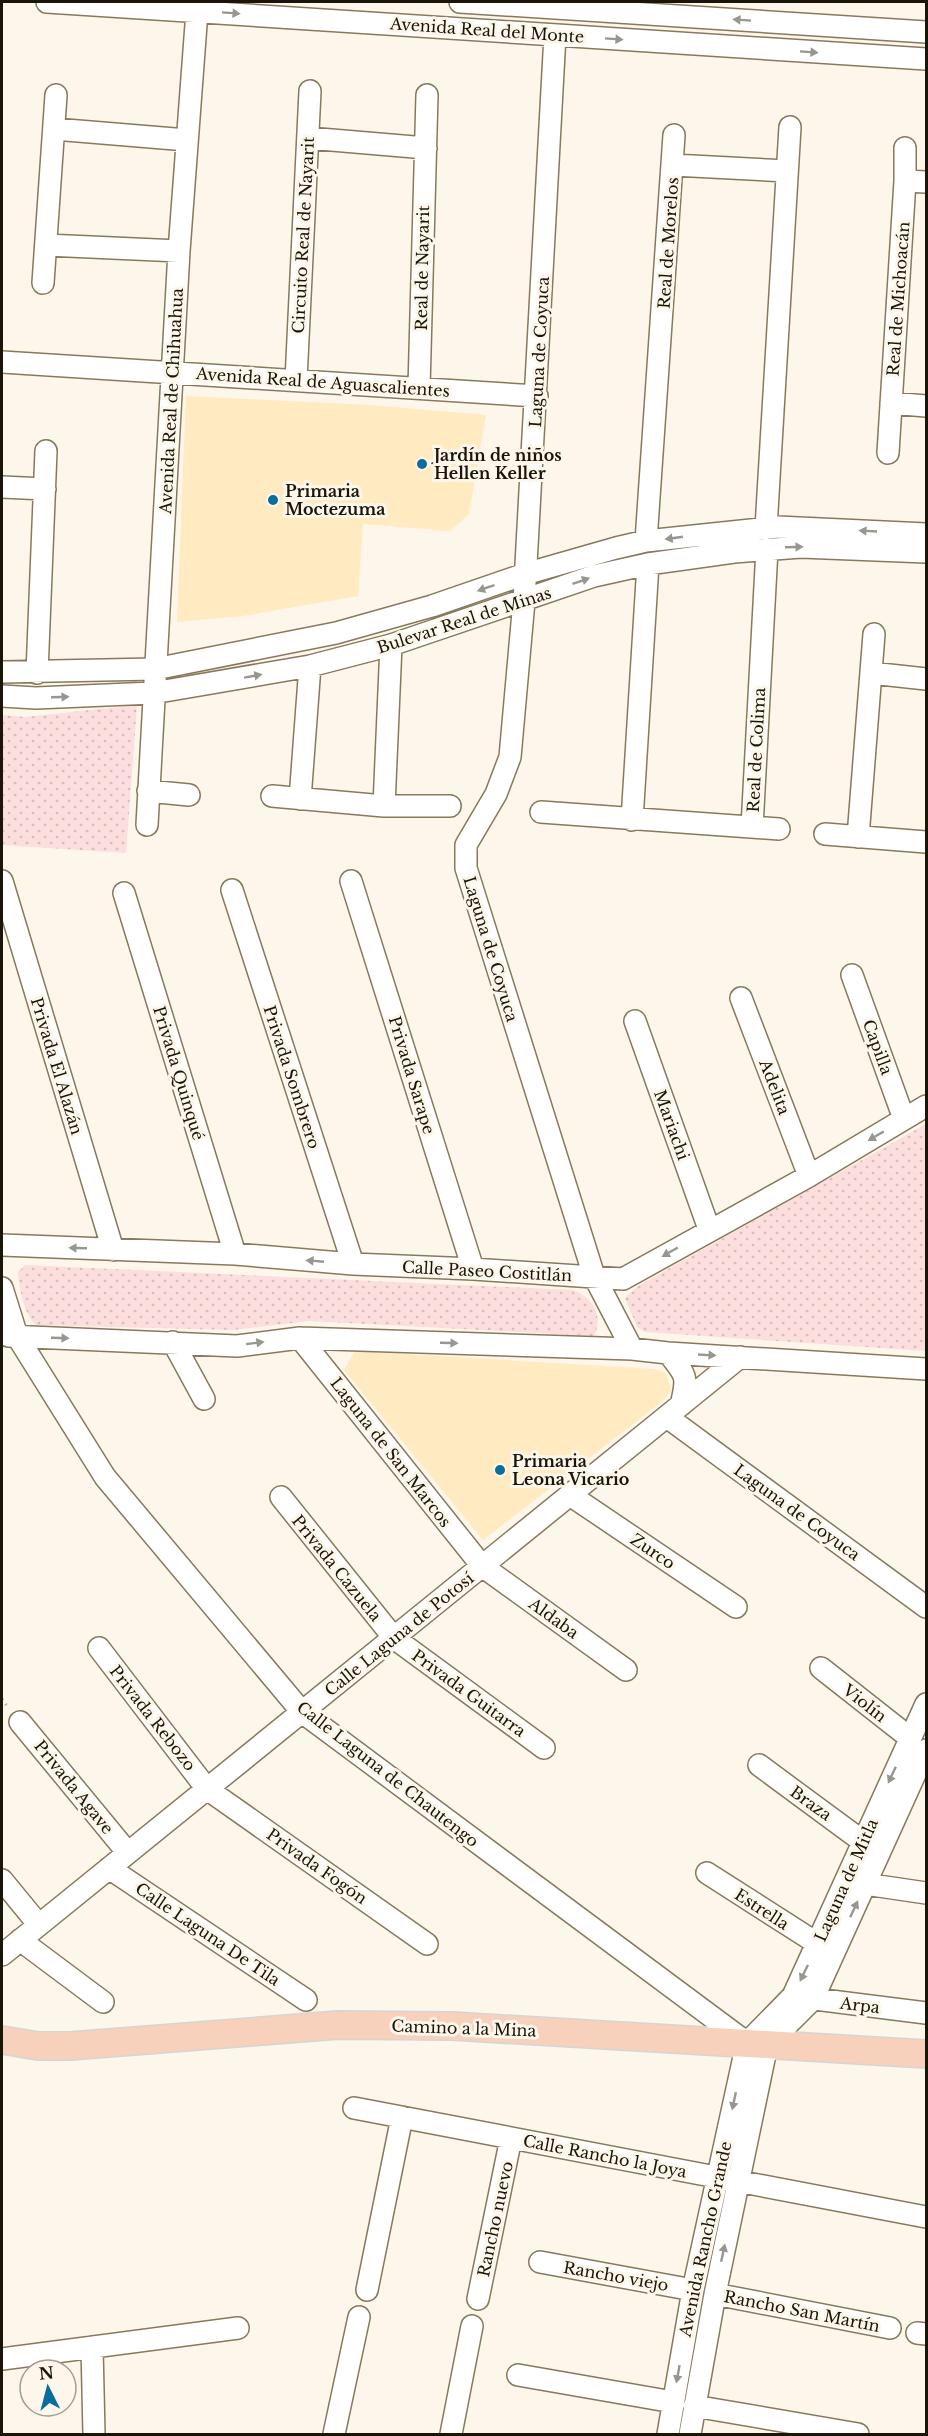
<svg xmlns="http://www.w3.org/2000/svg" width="928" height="2436" font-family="'Libre Baskerville',serif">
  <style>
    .built { fill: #ffeac2 }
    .park { fill: url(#park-dots) }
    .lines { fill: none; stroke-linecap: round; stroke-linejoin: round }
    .minor-casing { stroke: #88795c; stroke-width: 24 }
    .major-casing { stroke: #d6d5d3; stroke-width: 30 }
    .path { stroke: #b4aea2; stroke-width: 3; stroke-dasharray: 1.5 4.5; stroke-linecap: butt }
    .minor { stroke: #fff; stroke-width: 21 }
    .major { stroke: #f7d1bb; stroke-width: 27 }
    .oneway { fill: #989690 }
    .poi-dot { fill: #0b6d9b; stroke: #fdf6ea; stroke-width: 2 }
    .labels { text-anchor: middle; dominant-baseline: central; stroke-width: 6; stroke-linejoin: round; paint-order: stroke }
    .street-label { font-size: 16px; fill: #1b1509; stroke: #fdf6ea }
    .poi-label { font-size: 16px; font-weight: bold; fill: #1b1509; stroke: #fdf6ea; text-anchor: start }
  </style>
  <defs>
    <pattern id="park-dots" width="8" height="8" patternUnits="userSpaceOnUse" patternTransform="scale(1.5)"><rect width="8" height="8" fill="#fbdedd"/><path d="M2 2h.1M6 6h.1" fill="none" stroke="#d7bebc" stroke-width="1.8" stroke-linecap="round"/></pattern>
  </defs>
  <rect width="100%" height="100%" fill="#fdf6ea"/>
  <!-- built -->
  <path class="built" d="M186,396l184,9 116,10 -17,99 -19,17 -87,-7 -5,72 -115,20 -66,6z
    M355,1351l299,18 12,4 5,17 -7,10 -181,140 -139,-170z"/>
  <!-- park -->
  <path class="park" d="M137,705l-11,148 -124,-8v-130l23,2z
    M926,1124v227l-281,-19 -8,-5 -12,-29 13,-12z
    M25,1265l548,25c20,7 31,27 21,46l-285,-15 -76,9 -197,-5c-12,-10 -17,-37 -18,-53z"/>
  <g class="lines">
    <defs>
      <path id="minor" d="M47,2l879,57
        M460,2l466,30
        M555,35l-31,566 -14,156 -14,37 -30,51v23l128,408 38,73
        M54,129l133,11
        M308,138l118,10
        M673,165l114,6
        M905,181l21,1
        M46,245l133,6
        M43,283l13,-188
        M2,362l535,34
        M296,380l14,-289
        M419,388l8,-293
        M891,403l35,3
        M888,453l17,-272v-33
        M2,487l43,2
        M766,528l24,-401
        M646,541l28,-406
        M2,672l153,-3 181,-36 96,-27 93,-32 91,-26 30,-7 132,-14 148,7
        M37,673l9,-222
        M871,673l55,6
        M2,696l34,2 117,-5 157,-27 81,-21 203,-69 54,-12 86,-12 67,-5 125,5
        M148,791l41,4
        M272,796l112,10h66
        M300,799l10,-133
        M384,806l7,-161
        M541,812l238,17
        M632,820l16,-256
        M147,825l32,-574 18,-240
        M752,827l15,-278
        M825,834l101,8
        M858,837l16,-203
        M2,881l111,369
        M351,881l122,388
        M232,890l121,374
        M124,893l111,361
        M852,975l52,144
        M741,998l68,178
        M635,1021l74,208
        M2,1245l233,9 118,10 120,5 150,10 186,-103 117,-70
        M2,1288l15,48 88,141 197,235 445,331
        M8,1336l229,10 63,-8 332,11 36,4 258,16
        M300,1338l182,228 144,104
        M173,1342l31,57
        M668,1353c19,23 20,24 13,52
        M667,1417l259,190
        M570,1495l166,112
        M281,1497l113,141 150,110
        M99,1648l108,141 220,155
        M821,1668l89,70
        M20,1722l108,131
        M759,1765l103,76
        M109,1868l197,132
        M707,1873l111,71
        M2,1880l37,45
        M865,1884l61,9
        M20,1940l83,62
        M2,1955l738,-598
        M799,1997l127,16
        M747,2043l46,-47 133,-292
        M354,2108l572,109
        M540,2262l153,28
        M367,2290l35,-173
        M715,2294l175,34
        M478,2299l33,-161
        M917,2333l9,1
        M92,2347l2,87
        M2,2359l236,-31
        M518,2375l155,27
        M694,2406l164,28
        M334,2434l25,-117
        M451,2434l21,-108
        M668,2434l25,-144 54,-247
        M690,2434l25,-140 52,-249 46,-46 113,-249"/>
      <path id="major" d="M2,2040l36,6h32l268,-21 114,1 474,28"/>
    </defs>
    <!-- minor casing -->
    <use href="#minor" class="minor-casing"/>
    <!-- major casing -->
    <use href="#major" class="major-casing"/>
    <!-- path -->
    <path class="path" d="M2,1699l6,8"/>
    <!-- minor -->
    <use href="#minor" class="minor"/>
    <!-- major -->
    <use href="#major" class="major"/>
  </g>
  <!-- one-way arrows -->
  <defs><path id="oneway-solid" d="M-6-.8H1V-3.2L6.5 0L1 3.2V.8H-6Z" transform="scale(1.5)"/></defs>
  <g class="oneway">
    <use href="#oneway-solid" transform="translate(231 13) rotate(4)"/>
    <use href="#oneway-solid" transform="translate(742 20) rotate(-176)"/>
    <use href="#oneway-solid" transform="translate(614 39) rotate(4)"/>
    <use href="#oneway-solid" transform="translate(809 52) rotate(4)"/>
    <use href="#oneway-solid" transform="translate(868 531) rotate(-177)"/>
    <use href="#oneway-solid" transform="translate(674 538) rotate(172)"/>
    <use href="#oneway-solid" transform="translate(794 547) rotate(-2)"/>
    <use href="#oneway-solid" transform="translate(581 581) rotate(-19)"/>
    <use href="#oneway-solid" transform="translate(486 588) rotate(161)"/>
    <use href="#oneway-solid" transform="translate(253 676) rotate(-10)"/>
    <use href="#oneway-solid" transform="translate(60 697) rotate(-2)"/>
    <use href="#oneway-solid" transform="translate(876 1136) rotate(150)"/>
    <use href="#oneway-solid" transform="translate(78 1248) rotate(-178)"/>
    <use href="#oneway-solid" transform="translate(670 1252) rotate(150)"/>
    <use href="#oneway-solid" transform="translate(315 1261) rotate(-175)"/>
    <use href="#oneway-solid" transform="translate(60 1338) rotate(2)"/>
    <use href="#oneway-solid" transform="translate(255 1343) rotate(-7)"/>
    <use href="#oneway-solid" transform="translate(449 1343) rotate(2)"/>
    <use href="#oneway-solid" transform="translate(707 1355) rotate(3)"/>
    <use href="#oneway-solid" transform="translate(892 1775) rotate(115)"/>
    <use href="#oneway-solid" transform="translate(854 1909) rotate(-65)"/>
    <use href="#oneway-solid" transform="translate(804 1973) rotate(116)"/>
    <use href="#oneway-solid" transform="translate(734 2101) rotate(102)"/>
    <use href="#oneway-solid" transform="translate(723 2253) rotate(-78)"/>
    <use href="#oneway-solid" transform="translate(678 2374) rotate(100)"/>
  </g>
  <!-- markers -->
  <g class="poi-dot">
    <circle cx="422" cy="464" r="6"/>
    <circle cx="273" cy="500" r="6"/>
    <circle cx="500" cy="1470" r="6"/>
  </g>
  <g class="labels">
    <!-- street labels -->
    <g class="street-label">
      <text transform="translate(487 30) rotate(4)">Avenida Real del Monte</text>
      <text transform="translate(303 235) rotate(-87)">Circuito Real de Nayarit</text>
      <text transform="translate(668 243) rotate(-86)">Real de Morelos</text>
      <text transform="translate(422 268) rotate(-89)">Real de Nayarit</text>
      <text transform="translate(898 299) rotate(-86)">Real de Michoacán</text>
      <text transform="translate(539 352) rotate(-87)">Laguna de Coyuca</text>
      <text transform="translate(323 382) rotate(4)">Avenida Real de Aguascalientes</text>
      <text transform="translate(171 401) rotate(-87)">Avenida Real de Chihuahua</text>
      <text transform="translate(464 620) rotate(-18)">Bulevar Real de Minas</text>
      <text transform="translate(756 750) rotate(-87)">Real de Colima</text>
      <text transform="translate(491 949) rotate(73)">Laguna de Coyuca</text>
      <text transform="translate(878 1047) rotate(70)">Capilla</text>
      <text transform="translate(57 1066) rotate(73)">Privada El Alazán</text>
      <text transform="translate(179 1073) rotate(73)">Privada Quinqué</text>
      <text transform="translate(412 1075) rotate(73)">Privada Sarape</text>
      <text transform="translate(292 1077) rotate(72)">Privada Sombrero</text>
      <text transform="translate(775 1087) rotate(69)">Adelita</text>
      <text transform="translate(672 1125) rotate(70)">Mariachi</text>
      <text transform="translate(487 1271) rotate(3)">Calle Paseo Costitlán</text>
      <text transform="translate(391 1452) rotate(52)">Laguna de San Marcos</text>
      <text transform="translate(797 1512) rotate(36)">Laguna de Coyuca</text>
      <text transform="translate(653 1551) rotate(34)">Zurco</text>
      <text transform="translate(337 1568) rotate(51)">Privada Cazuela</text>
      <text transform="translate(554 1618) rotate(36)">Aldaba</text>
      <text transform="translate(399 1634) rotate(-39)">Calle Laguna de Potosí</text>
      <text transform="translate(469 1693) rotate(36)">Privada Guitarra</text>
      <text transform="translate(865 1703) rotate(38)">Violín</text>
      <text transform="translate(153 1718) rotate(52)">Privada Rebozo</text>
      <text transform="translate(388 1774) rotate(38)">Calle Laguna de Chautengo</text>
      <text transform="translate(74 1787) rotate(51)">Privada Agave</text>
      <text transform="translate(811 1803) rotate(36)">Braza</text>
      <text transform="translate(317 1866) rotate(35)">Privada Fogón</text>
      <text transform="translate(846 1880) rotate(-66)">Laguna de Mitla</text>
      <text transform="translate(762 1909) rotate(33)">Estrella</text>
      <text transform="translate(208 1934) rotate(34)">Calle Laguna De Tila</text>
      <text transform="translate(860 2005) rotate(7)">Arpa</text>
      <text transform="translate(464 2028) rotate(2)">Camino a la Mina</text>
      <text transform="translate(605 2156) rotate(11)">Calle Rancho la Joya</text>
      <text transform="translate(495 2219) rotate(-78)">Rancho nuevo</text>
      <text transform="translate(705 2239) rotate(-78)">Avenida Rancho Grande</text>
      <text transform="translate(616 2276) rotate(10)">Rancho viejo</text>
      <text transform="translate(802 2311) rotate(11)">Rancho San Martín</text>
    </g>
    <!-- poi labels -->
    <g class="poi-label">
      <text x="434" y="455">Jardín de niños<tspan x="434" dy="18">Hellen Keller</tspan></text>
      <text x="285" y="491">Primaria<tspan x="285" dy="18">Moctezuma</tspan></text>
      <text x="512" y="1461">Primaria<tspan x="512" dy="18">Leona Vicario</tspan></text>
    </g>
  </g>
  <!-- border -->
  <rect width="928" height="2436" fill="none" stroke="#1b1509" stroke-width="6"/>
  <!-- north arrow -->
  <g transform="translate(48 2388) rotate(354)"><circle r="28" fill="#fdf6ea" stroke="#a39c90" stroke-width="1.5"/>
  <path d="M0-4.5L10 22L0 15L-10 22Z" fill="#0b6d9b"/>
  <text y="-9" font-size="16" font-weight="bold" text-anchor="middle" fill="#1b1509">N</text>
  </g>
</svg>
